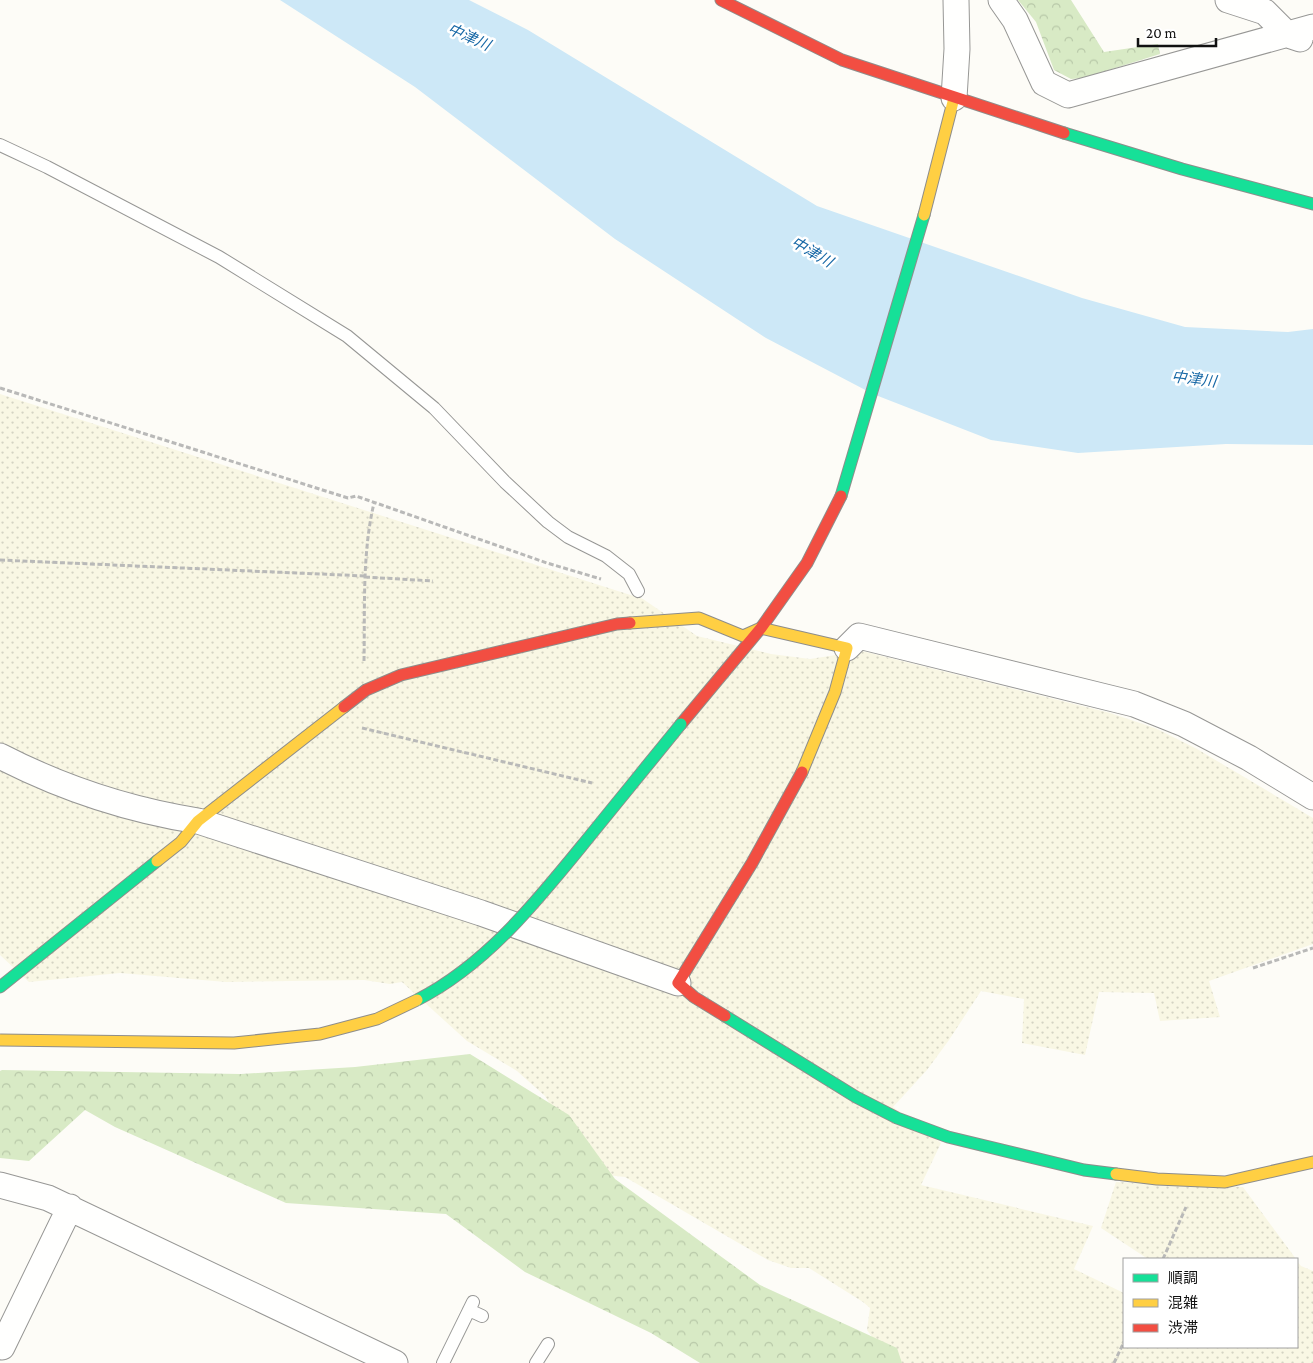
<svg xmlns="http://www.w3.org/2000/svg" width="1313" height="1363" font-family="'Crimson Pro','Noto Sans JP',serif">
  <style>
    .farmland { fill: url(#farmland-dots) }
    .forest { fill: url(#forest-crowns) }
    .water { fill: #cde8f7 }
    .lines { fill: none; stroke-linecap: round; stroke-linejoin: round }
    .lane-casing { stroke: #979795; stroke-width: 14 }
    .street-casing { stroke: #979795; stroke-width: 27 }
    .fast-casing { stroke: #8e8d8b; stroke-width: 13 }
    .slow-casing { stroke: #8e8d8b; stroke-width: 13 }
    .jam-casing { stroke: #8e8d8b; stroke-width: 13 }
    .path { stroke: #b9b9b8; stroke-width: 3; stroke-dasharray: 5 2.5; stroke-linecap: butt }
    .lane { stroke: #fffffe; stroke-width: 12 }
    .street { stroke: #fffffe; stroke-width: 25 }
    .fast { stroke: #16e098; stroke-width: 11 }
    .slow { stroke: #ffcf43; stroke-width: 11 }
    .jam { stroke: #f24e42; stroke-width: 11 }
    .fast-bridge-casing { stroke: #8e8d8b; stroke-width: 13; stroke-linecap: butt }
    .slow-bridge-casing { stroke: #8e8d8b; stroke-width: 13; stroke-linecap: butt }
    .fast-bridge { stroke: #16e098; stroke-width: 11 }
    .slow-bridge { stroke: #ffcf43; stroke-width: 11 }
    .labels { text-anchor: middle; dominant-baseline: central; stroke-width: 5; stroke-linejoin: round; paint-order: stroke }
    .water-label { font-size: 15px; font-style: italic; fill: #1768a6; stroke: #fff }
  </style>
  <defs>
    <pattern id="farmland-dots" width="8" height="8" patternUnits="userSpaceOnUse" patternTransform="scale(1.25)"><rect width="8" height="8" fill="#f9f7e4"/><path d="M2 2h.1M6 6h.1" fill="none" stroke="#d4d3c3" stroke-width="1.8" stroke-linecap="round"/></pattern>
    <pattern id="forest-crowns" width="20" height="18" patternUnits="userSpaceOnUse" patternTransform="scale(1.25)"><rect width="20" height="18" fill="#d8eac5"/><path d="M2 6a3 3 0 1 1 6 0M12 15a3 3 0 1 1 6 0" fill="none" stroke="#b8c8a8"/></pattern>
  </defs>
  <rect width="100%" height="100%" fill="#fdfcf7"/>
  <!-- farmland -->
  <path class="farmland" d="M0,394l643,205 54,37 74,18 39,5 52,-8 248,62 45,15 42,21 116,69v126l-104,37 11,36 -60,4 -6,-28 -55,-1 -14,63 -63,-12 2,-44 -43,-8 -32,49 -22,30 -34,37 48,36 -20,42 172,41 -19,43 50,24v54h173v-86l4,5 12,5v92h-422l-24,-33 3,-22 -7,-6 -54,-34h-18l-23,-8 -143,-83 -18,-2 -30,-26 -32,-53 -28,-25 -50,-30 -65,-59 -12,2 -26,-4 -138,2 -106,-9 -91,9 -29,-27z
    M1116,1182l127,5 53,72h-148l-47,-31z"/>
  <!-- forest -->
  <path class="forest" d="M1018,0h53l33,52 54,-8 2,10 -77,24 -12,1 -17,-9 -18,-48z
    M470,1054l99,61 46,64 145,106 137,63 5,15h-202l-49,-30 -126,-61 -79,-58 -160,-11 -171,-76 -30,-17 -56,51 -29,-3v-87l2,-1 239,4 114,-7z"/>
  <!-- water -->
  <path class="water" d="M280,0h189l59,30 289,176 265,92 103,29 103,5 25,-3v116l-87,-1 -148,9 -87,-13 -118,-46 -107,-56 -151,-99 -200,-152z"/>
  <g class="lines">
    <defs>
      <path id="lane" d="M0,145l47,22 172,90 128,79 87,72 71,74 43,40 20,15 38,19 23,18 9,17
        M469,1310l13,6
        M443,1363l30,-61
        M536,1363l12,-19"/>
      <path id="street" d="M1001,0l14,20 29,63 24,12 245,-68
        M1228,0l37,12 23,23 12,4
        M954,98l3,-49 -1,-49
        M847,648l12,-12 275,68 50,20 65,34 64,39
        M0,756c62,32 129,54 198,65l283,92 197,70
        M0,1185l48,13 347,165
        M2,1347l68,-140"/>
      <path id="fast" d="M1064,133l118,36 131,35
        M841,496l83,-281
        M0,987l157,-126
        M725,1016l131,81 41,21 51,19 136,33 32,4"/>
      <path id="slow" d="M924,215l30,-117
        M630,623l69,-5 44,18 18,-8 86,20 -12,44 -33,80
        M157,861l24,-19 17,-21 146,-114
        M1116,1174l41,5 68,3 88,-20"/>
      <path id="jam" d="M721,0l121,60 222,73
        M344,707l22,-17 35,-15 216,-51 13,-1
        M681,724l80,-96 46,-65 34,-67
        M725,1016l-31,-19 -16,-14 74,-120 50,-91"/>
    </defs>
    <!-- lane casing -->
    <use href="#lane" class="lane-casing"/>
    <!-- street casing -->
    <use href="#street" class="street-casing"/>
    <!-- fast casing -->
    <use href="#fast" class="fast-casing"/>
    <!-- slow casing -->
    <use href="#slow" class="slow-casing"/>
    <!-- jam casing -->
    <use href="#jam" class="jam-casing"/>
    <!-- path -->
    <path class="path" d="M0,388l348,110 8,-2 191,67 54,16
      M0,560l365,16
      M365,577l68,4
      M364,661c1,-53 -2,-107 10,-158
      M362,728l230,55
      M1253,968l60,-20
      M1163,1259l23,-52
      M1114,1363l10,-21"/>
    <!-- lane -->
    <use href="#lane" class="lane"/>
    <!-- street -->
    <use href="#street" class="street"/>
    <!-- fast -->
    <use href="#fast" class="fast"/>
    <!-- slow -->
    <use href="#slow" class="slow"/>
    <!-- jam -->
    <use href="#jam" class="jam"/>
    <defs>
      <path id="fast-bridge" d="M417,1000c69,-35 120,-99 168,-158 32,-39 64,-79 96,-118"/>
      <path id="slow-bridge" d="M0,1040l234,3 86,-9 57,-15 40,-19"/>
    </defs>
    <!-- fast-bridge casing -->
    <use href="#fast-bridge" class="fast-bridge-casing"/>
    <!-- slow-bridge casing -->
    <use href="#slow-bridge" class="slow-bridge-casing"/>
    <!-- fast-bridge -->
    <use href="#fast-bridge" class="fast-bridge"/>
    <!-- slow-bridge -->
    <use href="#slow-bridge" class="slow-bridge"/>
  </g>
  <g class="labels">
    <!-- water labels -->
    <g class="water-label">
      <text transform="translate(469 37) rotate(24)">中津川</text>
      <text transform="translate(812 252) rotate(30)">中津川</text>
      <text transform="translate(1194 379) rotate(7)">中津川</text>
    </g>
  </g>
  <!-- legend -->
  <rect x="1123" y="1258" width="175" height="90" fill="#ffffff" stroke="#a0a0a0"/>
  <rect x="1133" y="1274" width="25" height="8" fill="#16e098" stroke="#a0a0a0"/>
  <text x="1168" y="1283" font-size="15" fill="#111111">順調</text>
  <rect x="1133" y="1299" width="25" height="8" fill="#ffcf43" stroke="#a0a0a0"/>
  <text x="1168" y="1308" font-size="15" fill="#111111">混雑</text>
  <rect x="1133" y="1324" width="25" height="8" fill="#f24e42" stroke="#a0a0a0"/>
  <text x="1168" y="1333" font-size="15" fill="#111111">渋滞</text>
  <!-- scale -->
  <path d="M1138 38v8h78v-8" fill="none" stroke="#111111" stroke-width="2.5"/>
  <text x="1146" y="38" font-size="15" fill="#111111" stroke="#ffffff" stroke-width="4" paint-order="stroke">20 m</text>
</svg>
